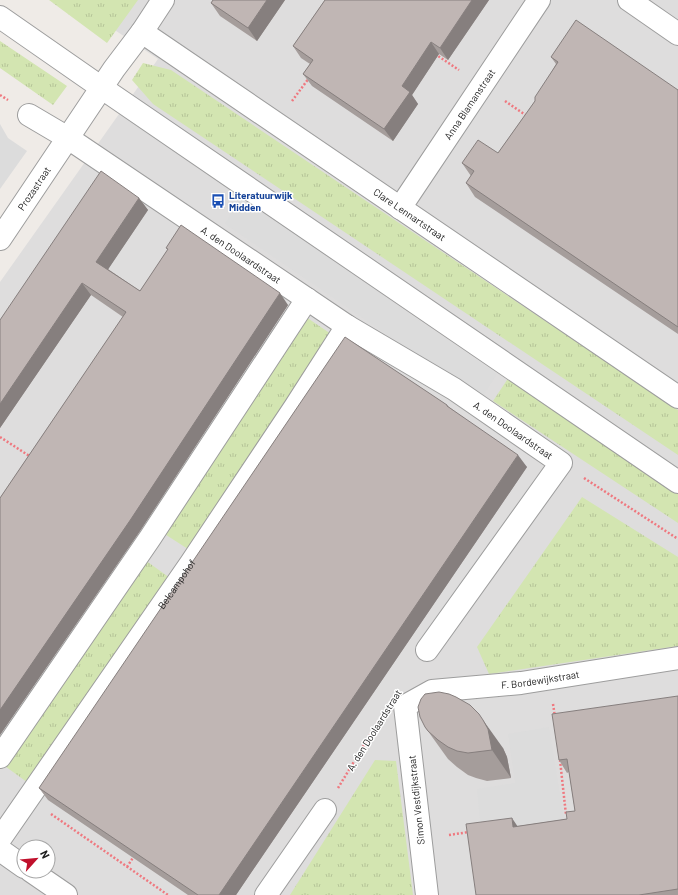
<svg xmlns="http://www.w3.org/2000/svg" width="678" height="895" font-family="Barlow,sans-serif">
  <style>
    .residential { fill: #dedddd; fill-rule: evenodd }
    .grass { fill: url(#grass-tufts) }
    .parking { fill: #dcdcdc }
    .lines { fill: none; stroke-linecap: round; stroke-linejoin: round }
    .minor-casing { stroke: #9d9d9d; stroke-width: 24 }
    .path { stroke: #ef787f; stroke-width: 2.5; stroke-dasharray: 2 2; stroke-linecap: butt }
    .minor { stroke: #fff; stroke-width: 22 }
    .wall { fill: #a59d9b }
    .shaded-wall { fill: #867f7e }
    .building { fill: #c0b6b4; stroke: #867f7e }
    .labels { text-anchor: middle; dominant-baseline: central; stroke-width: 3; stroke-linejoin: round; paint-order: stroke }
    .street-label { font-size: 10px; fill: #202020; stroke: #fff }
    .transit-label { font-size: 10px; font-weight: bold; fill: #164399; stroke: #fff; text-anchor: start }
  </style>
  <defs>
    <pattern id="grass-tufts" width="24" height="20" patternUnits="userSpaceOnUse"><rect width="24" height="20" fill="#d3e5b1"/><path d="M3 7l-1-3M5 7V3M7 7l1-3M15 17l-1-3M17 17v-4M19 17l1-3" fill="none" stroke="#b5c498"/></pattern>
  </defs>
  <rect width="100%" height="100%" fill="#efebe7"/>
  <!-- residential -->
  <path class="residential" d="M70,0h608v895h-678v-613l158,-223zM24,847h24v24h-24z"/>
  <!-- grass -->
  <path class="grass" d="M49,0h89l-31,43z
    M0,41l67,45 -14,19 -53,-37z
    M143,63l28,7 507,340v45l-525,-351 -21,-24z
    M306,317l28,19 -143,215 -31,-20z
    M509,377l169,116v30l-185,-122z
    M582,497l96,60v89l-189,28 -12,-27z
    M145,560l25,18 -139,207 -29,-21z
    M375,760l21,1 17,134h-123z"/>
  <!-- parking -->
  <path class="parking" d="M0,124l8,14 19,13 -27,38z
    M240,197l257,177 -16,25 -256,-175z
    M549,727l15,92 -83,12 -4,-42 38,-6 -7,-49z"/>
  <g class="lines">
    <defs>
      <g id="minor">
        <path d="M629,0l49,34"/>
        <path d="M0,17l102,71 576,394"/>
        <path id="s1" d="M142,32l536,365"/>
        <path id="s2" d="M29,115l39,23 279,188 107,63 107,74 -134,187"/>
        <path id="s3" d="M400,208l139,-208"/>
        <path id="s4" d="M0,239l114,-170 28,-37 21,-32"/>
        <path d="M0,757l150,-219 157,-239"/>
        <path id="s5" d="M0,839l191,-276 104,-156 52,-81"/>
        <path d="M0,850l24,17"/>
        <path d="M31,871l35,24"/>
        <path d="M266,895l59,-85"/>
        <path id="s6" d="M427,895l-22,-189 27,-15 89,-8 157,-25"/>
      </g>
    </defs>
    <!-- minor casing -->
    <use href="#minor" class="minor-casing"/>
    <!-- path -->
    <path class="path" d="M435,54l24,16
      M0,95l8,5
      M292,101l17,-23
      M505,101l22,15
      M0,437l31,20
      M584,478l94,61
      M553,704l2,13
      M560,760l6,55
      M338,788l40,-66
      M51,814l117,81
      M449,835l20,-3
      M127,867l7,-11"/>
    <!-- minor -->
    <use href="#minor" class="minor"/>
  </g>
  <!-- wall -->
  <path class="wall" d="M213,0h72l-28,41 -37,-25 -9,-13z
    M325,0h164l-41,60 -9,-6 -27,41 6,9 -25,37 -81,-55 -9,-12 7,-10 -9,-6 -8,-12z
    M551,57l127,33v244l-203,-137 -9,-14 5,-7 -9,-13 36,-10 37,-52 21,-37z
    M139,198l9,12 -40,59 32,22 28,-41 -2,-2 122,57 -148,226 -140,204v-237l123,-181 -32,-22 -91,133v-108z
    M447,405l2,2 78,60 -291,428h-48l-140,-95 -9,-12z
    M678,696v199h-202l42,-69 49,-7 8,-8 -6,-39 -2,1 -8,-13z
    M425,727l78,21 4,9 4,21 -24,3 -11,-3 -8,-3 -11,-8 -9,-8z"/>
  <!-- shaded-wall -->
  <path class="shaded-wall" d="M267,0h18l-28,41 -9,-13z
    M472,0h17l-41,60 -8,-12z
    M431,42l8,12 -27,41 6,9 -25,37 -9,-12 18,-43z
    M139,198l9,12 -43,64 -9,-12z
    M82,283l9,12 -91,133v-24z
    M280,293l8,12 -148,226 -140,204v-25z
    M518,455l9,12 -291,428h-17z
    M483,720l20,28 4,9 4,21 -19,-28z
    M512,818l8,12 -7,-3z"/>
  <!-- building -->
  <path class="building" d="M213,0h54l-19,28 -37,-25z
    M325,0h147l-32,48 -9,-6 -29,44 8,6 -26,37 -81,-55 10,-14 -20,-14z
    M576,20l102,70v237l-212,-144 8,-12 -12,-8 16,-23 20,13 37,-52v-4l23,-35 -7,-5z
    M101,171l38,27 -43,64 44,29 28,-42 -2,-1 15,-23 99,68 -149,226 -131,191v-212l126,-186 -44,-29 -82,121v-84z
    M345,337l102,68v1l71,49 -299,440h-21l-159,-107z
    M439,692l10,2 7,3 14,8 9,9 4,6 5,9 4,21 -24,3 -11,-2 -9,-4 -10,-7 -10,-9 -3,-4 -5,-10 -2,-10 3,-8 4,-5z
    M678,696v193l-39,6h-163l-10,-71 46,-6 1,9 54,-8 -1,-7 9,-1 -8,-52 -8,1 -7,-46z"/>
  <!-- icons -->
  <defs>
    <symbol id="bus-bare" viewBox="-9 -9 18 18"><path d="M-5-6H5V4H4V6H2V4H-2V6H-4V4H-5ZM-3.5-4V0h7V-4ZM-3.5 1.2v1.5H-2V1.2ZM2 1.2v1.5H3.5V1.2Z" fill="#1a4fb4" stroke="#fff" stroke-width="2.5" paint-order="stroke"/></symbol>
  </defs>
  <g fill-rule="evenodd">
    <use href="#bus-bare" x="208" y="191" width="20" height="20"/>
  </g>
  <g class="labels">
    <!-- street labels -->
    <g class="street-label">
      <text stroke="none"><textPath href="#s3" startOffset="125">Anna Blamanstraat</textPath></text>
      <text stroke="none"><textPath href="#s4" startOffset="61">Prozastraat</textPath></text>
      <text stroke="none"><textPath href="#s1" startOffset="324">Clare Lennartstraat</textPath></text>
      <text stroke="none"><textPath href="#s2" startOffset="254">A. den Doolaardstraat</textPath></text>
      <text stroke="none"><textPath href="#s2" startOffset="578">A. den Doolaardstraat</textPath></text>
      <text stroke="none"><textPath href="#s5" startOffset="310">Belcampohof</textPath></text>
      <text stroke="none"><textPath href="#s6" startOffset="330">F. Bordewijkstraat</textPath></text>
      <text transform="translate(374 730) rotate(-58)">A. den Doolaardstraat</text>
      <text transform="translate(416 800) rotate(-96)">Simon Vestdijkstraat</text>
    </g>
    <!-- transit labels -->
    <g class="transit-label">
      <text x="229" y="195">Literatuurwijk<tspan x="229" dy="12">Midden</tspan></text>
    </g>
  </g>
  <!-- north arrow -->
  <g transform="translate(36 859) rotate(63)"><circle r="19" fill="#ffffff" stroke="#a6a6a6"/>
  <path d="M0-3L7 15L0 10L-7 15Z" fill="#c0102c"/>
  <text y="-6" font-size="11" font-weight="bold" text-anchor="middle" fill="#202020">N</text>
  </g>
</svg>
